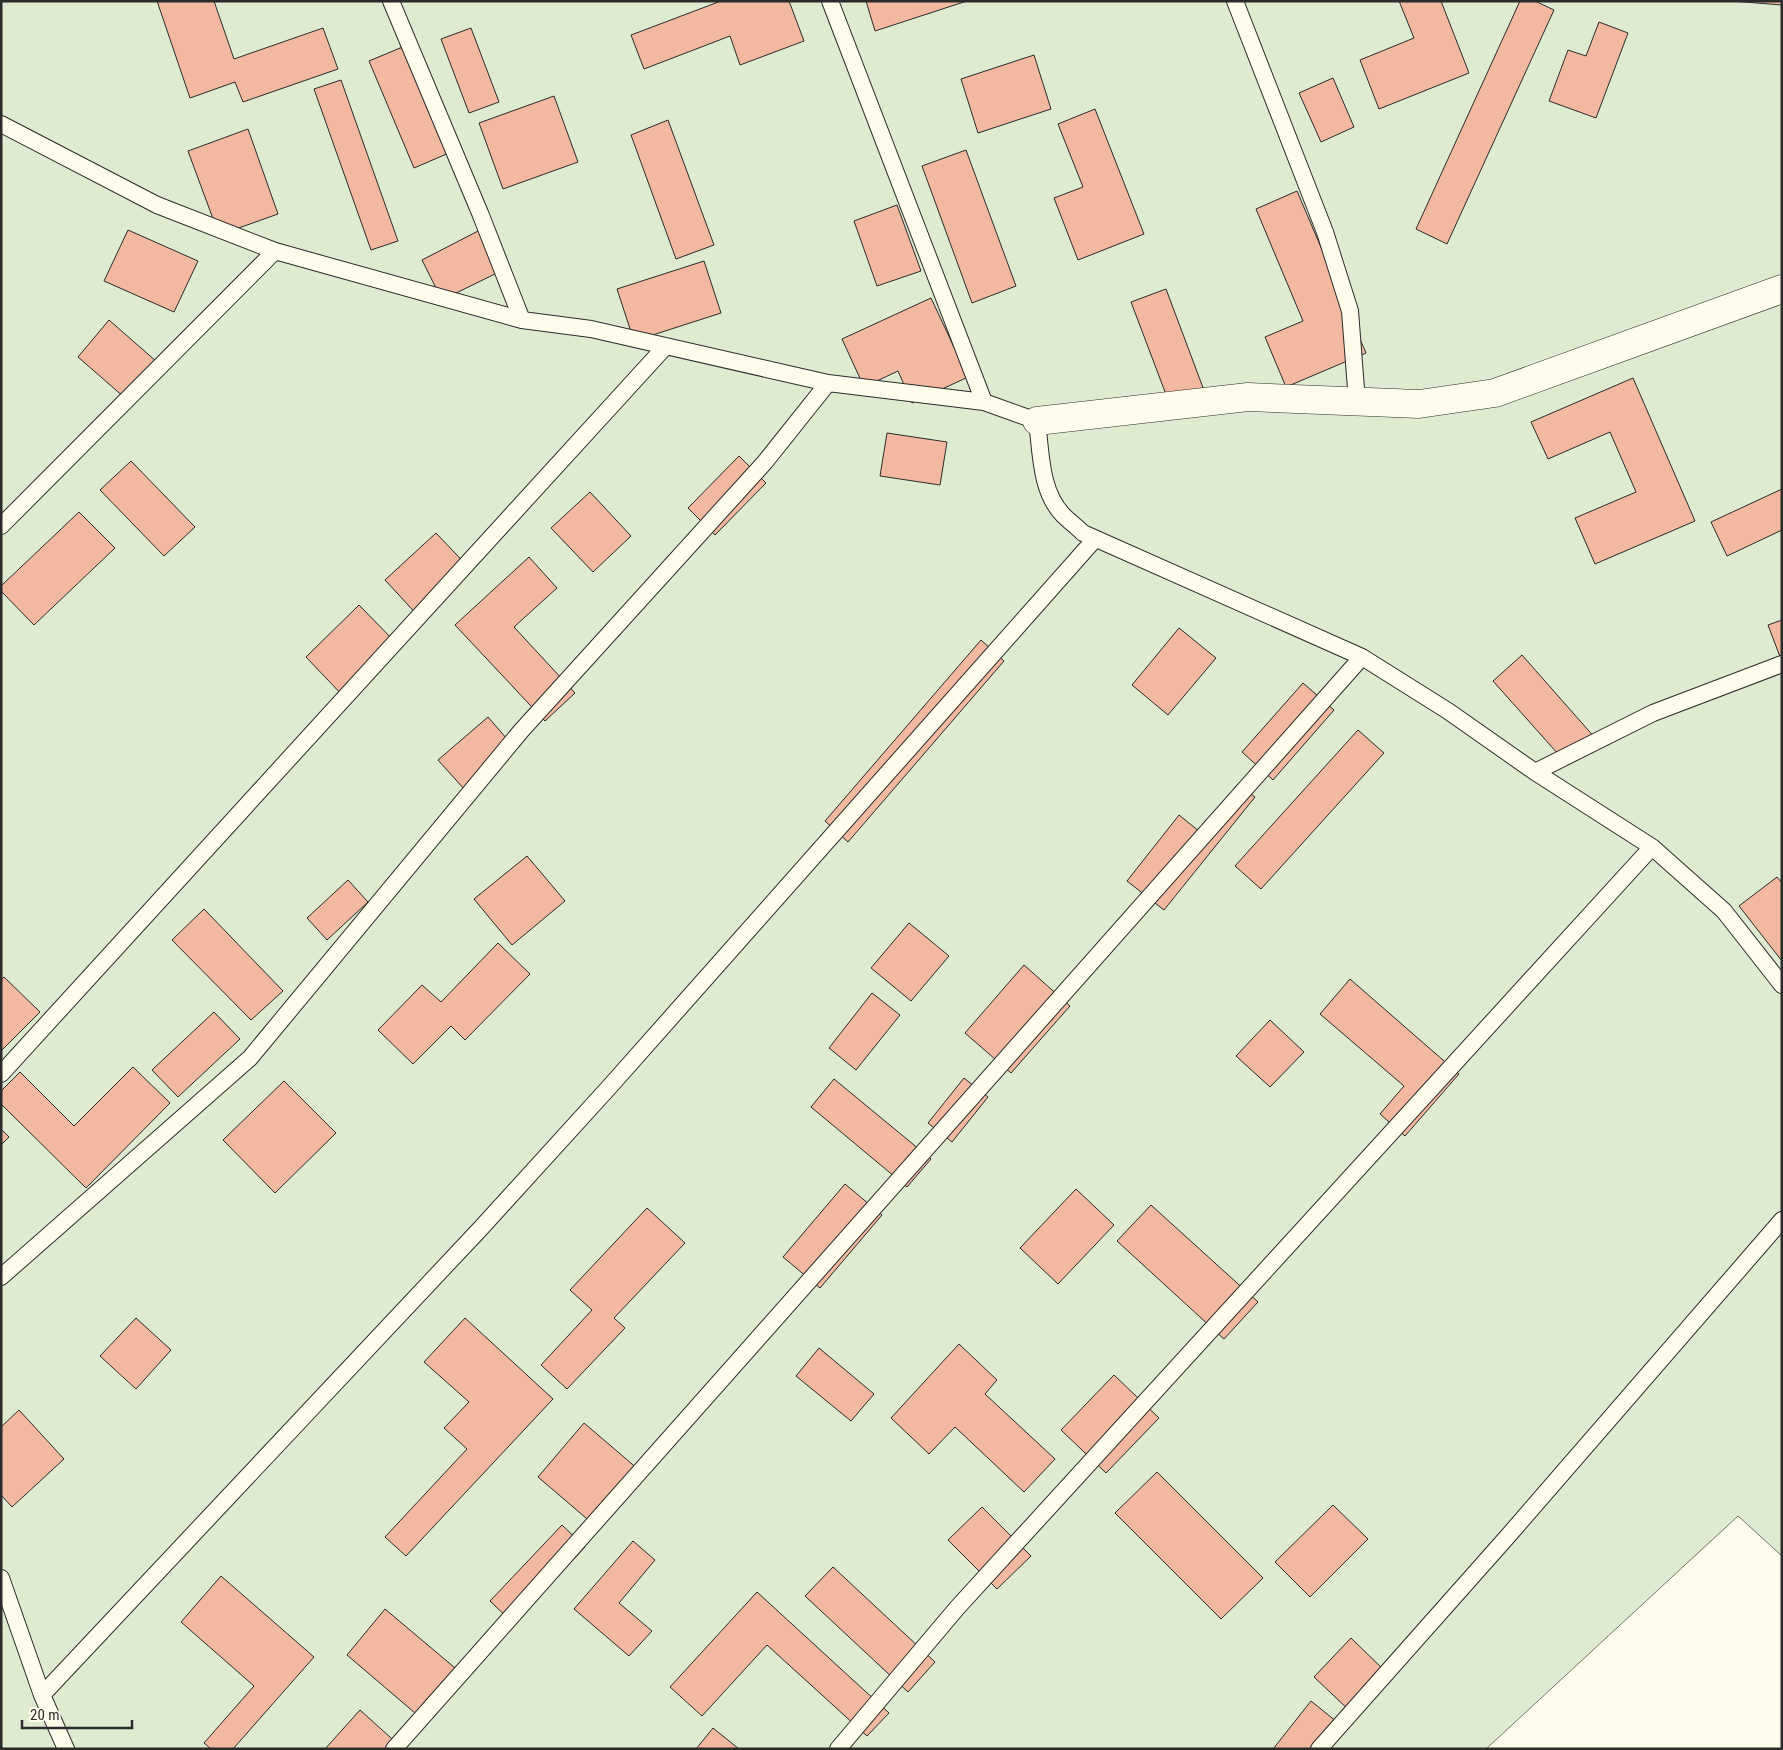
<svg xmlns="http://www.w3.org/2000/svg" width="1783" height="1750" font-family="'Roboto Condensed',sans-serif">
  <style>
    .green { fill: #deebd1; stroke: #74746e }
    .building { fill: #f2b8a0; stroke: #2b2b2b }
    .lines { fill: none; stroke-linecap: round; stroke-linejoin: round }
    .lane-casing { stroke: #2b2b2b; stroke-width: 18 }
    .street-casing { stroke: #2b2b2b; stroke-width: 29 }
    .lane { stroke: #fdfbea; stroke-width: 16 }
    .street { stroke: #fdfbea; stroke-width: 28 }
  </style>
  <rect width="100%" height="100%" fill="#fdfbea"/>
  <!-- green -->
  <path class="green" d="M1,1h1781v1555l-44,-40 -252,233h-1485z"/>
  <!-- building -->
  <path class="building" d="M157,1h57l20,58 89,-31 15,41 -95,33 -8,-20 -45,16z
    M721,1h68l15,40 -64,24 -10,-29 -86,33 -13,-34z
    M866,1h101l-92,30z
    M1399,1h42l28,72 -90,36 -19,-49 54,-22z
    M1520,1h15l19,9 -107,234 -31,-15z
    M1732,1h50v4z
    M1599,22l29,11 -32,85 -47,-17 19,-51 18,6z
    M471,28l28,74 -30,11 -28,-74z
    M412,43l44,107 -42,18 -45,-107z
    M1034,55l17,54 -73,24 -17,-54z
    M1333,78l21,49 -33,15 -22,-49z
    M341,80l57,161 -27,9 -57,-161z
    M554,96l24,66 -75,27 -24,-66z
    M1095,109l49,125 -66,26 -24,-62 29,-11 -25,-63z
    M668,120l46,125 -38,14 -45,-124z
    M248,129l30,85 -59,21 -31,-84z
    M966,150l50,136 -44,17 -50,-137z
    M1297,191l69,162 -80,34 -21,-50 38,-16 -47,-112z
    M897,205l24,66 -44,15 -23,-65z
    M482,229l21,41 -61,30 -20,-40z
    M128,230l70,31 -24,51 -70,-31z
    M704,261l17,52 -87,28 -17,-52z
    M1166,289l39,104 -35,12 -39,-103z
    M931,298l37,79 -56,26 -14,-32 -34,16 -22,-48z
    M109,320l48,42 -32,36 -47,-41z
    M1633,378l62,143 -100,43 -20,-46 61,-26 -26,-60 -62,27 -17,-37z
    M887,433l60,9 -7,43 -60,-9z
    M739,456l27,27 -51,52 -27,-27z
    M131,461l64,66 -31,29 -64,-66z
    M1782,489v41l-55,26 -16,-34z
    M590,492l41,44 -38,36 -42,-44z
    M79,512l36,36 -81,77 -33,-34v-5z
    M436,533l36,38 -51,48 -36,-39z
    M529,557l28,31 -43,39 61,66 -30,28 -90,-96z
    M359,605l40,41 -54,52 -39,-41z
    M1782,620v42l-14,-37z
    M1179,628l37,30 -48,57 -36,-30z
    M981,640l23,21 -156,181 -23,-21z
    M1522,655l74,84 -29,25 -74,-83z
    M1303,683l31,27 -61,70 -31,-28z
    M488,717l26,30 -49,43 -27,-30z
    M1358,730l26,23 -123,136 -26,-23z
    M1238,784l17,13 -91,113 -37,-29 52,-66 21,17z
    M527,856l38,45 -53,44 -38,-46z
    M1777,877l5,6v78l-43,-55z
    M348,880l20,22 -41,38 -20,-22z
    M204,909l79,82 -32,29 -79,-80z
    M909,923l40,33 -38,45 -40,-33z
    M498,943l32,31 -65,66 -14,-14 -38,38 -35,-34 44,-45 19,17z
    M1024,965l46,41 -59,67 -46,-40z
    M4,977l36,35 -39,39v-71z
    M1350,979l109,95 -54,62 -25,-22 24,-28 -84,-72z
    M872,993l28,22 -44,55 -27,-22z
    M214,1012l26,27 -62,58 -26,-27z
    M1270,1020l34,32 -34,35 -34,-31z
    M133,1067l37,36 -84,85 -85,-84v-13l19,-19 54,54z
    M964,1078l24,19 -36,45 -24,-19z
    M834,1079l97,80 -24,28 -96,-80z
    M284,1081l52,52 -61,60 -52,-53z
    M1,1129l8,8 -8,8z
    M845,1184l37,31 -62,73 -37,-31z
    M1076,1189l38,36 -56,59 -38,-36z
    M1151,1205l107,97 -34,37 -107,-98z
    M647,1208l38,35 -71,75 11,10 -58,61 -26,-24 51,-55 -22,-20z
    M136,1318l35,32 -35,39 -36,-33z
    M465,1318l88,81 -147,157 -21,-19 82,-88 -23,-21 25,-26 -45,-40z
    M959,1344l38,36 -12,14 70,65 -31,33 -69,-65 -26,27 -38,-36z
    M819,1348l55,46 -23,27 -55,-45z
    M1114,1375l45,43 -53,55 -45,-43z
    M19,1410l45,49 -52,48 -11,-12v-68z
    M584,1423l55,47 -46,54 -55,-47z
    M1157,1472l106,106 -42,41 -106,-106z
    M1333,1505l35,34 -58,58 -35,-35z
    M982,1507l49,49 -34,33 -49,-49z
    M562,1525l23,22 -72,76 -23,-22z
    M633,1541l22,19 -36,43 33,28 -23,25 -55,-47z
    M833,1567l102,95 -27,30 -103,-96z
    M221,1576l93,81 -81,92h-22l-7,-6 50,-57 -73,-64z
    M757,1592l132,121 -22,23 -100,-91 -65,71 -32,-29z
    M385,1609l76,64 -39,46 -75,-64z
    M1351,1638l36,35 -36,39 -37,-35z
    M1311,1701l26,21 -21,27h-43z
    M360,1710l41,37 -1,2h-75z
    M713,1728l26,21h-43z"/>
  <g class="lines">
    <defs>
      <path id="lane" d="M391,1l89,212 42,107
        M830,1l154,401
        M1235,1l90,231 25,79 7,91
        M1,124l156,81 118,46 247,69 69,9 237,54 156,19 53,19c4,31 3,70 26,94 6,6 14,12 20,18l279,124 86,54 87,61 117,75 72,64 58,74
        M1,526l274,-275
        M1535,772l118,-59 129,-49
        M1,1074l664,-727
        M1,1277l249,-219 271,-327 244,-269 63,-79
        M1,1578l41,117 24,54
        M42,1695l439,-467 131,-144 483,-545
        M394,1749l968,-1092
        M838,1749l119,-141 695,-761
        M1319,1749l189,-213 274,-316"/>
      <path id="street" d="M1037,421l211,-24 171,7 76,-11 287,-104"/>
    </defs>
    <!-- lane casing -->
    <use href="#lane" class="lane-casing"/>
    <!-- street casing -->
    <use href="#street" class="street-casing"/>
    <!-- lane -->
    <use href="#lane" class="lane"/>
    <!-- street -->
    <use href="#street" class="street"/>
  </g>
  <!-- border -->
  <rect width="1783" height="1750" fill="none" stroke="#2b2b2b" stroke-width="5"/>
  <!-- scale -->
  <path d="M22 1720v8h110v-8" fill="none" stroke="#2b2b2b" stroke-width="2.5"/>
  <text x="30" y="1720" font-size="15" fill="#2b2b2b" stroke="#fdfbea" stroke-width="4" paint-order="stroke">20 m</text>
</svg>
